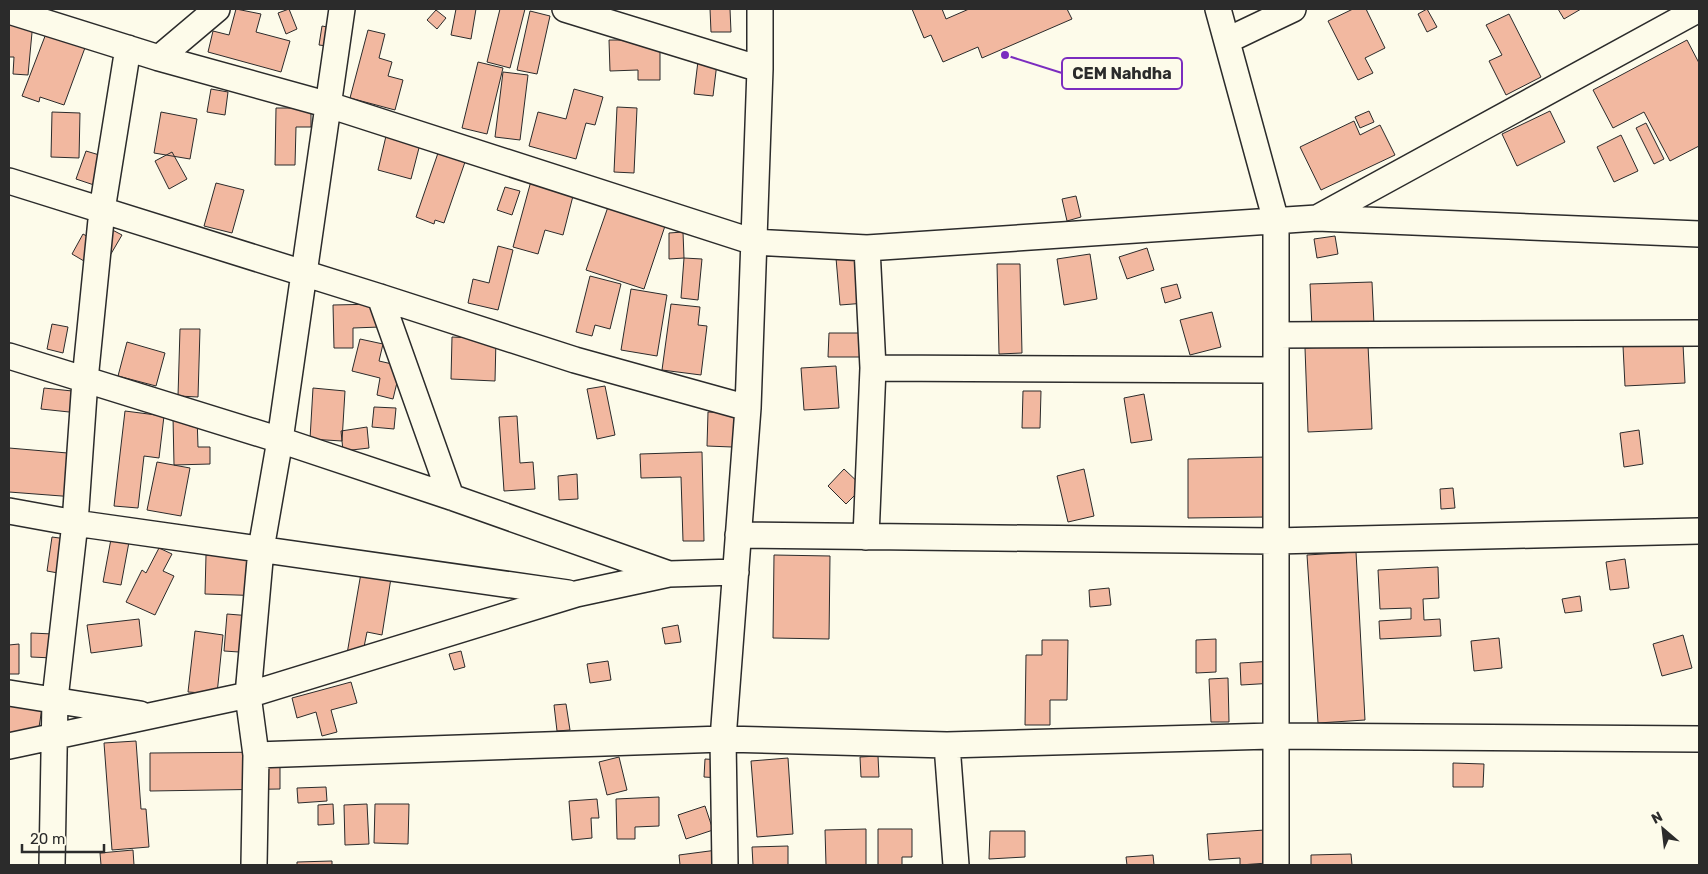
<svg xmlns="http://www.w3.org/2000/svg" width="1708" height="874" font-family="Rubik,sans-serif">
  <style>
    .building { fill: #f2b8a0; stroke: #2b2b2b }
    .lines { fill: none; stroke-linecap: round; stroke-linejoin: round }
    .street-casing { stroke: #2b2b2b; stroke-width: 28 }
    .street { stroke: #fdfbea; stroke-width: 25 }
    .leader { fill: none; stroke: #7b2cbf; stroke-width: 2 }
    .callout-dot { fill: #7b2cbf; stroke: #fdfbea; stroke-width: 2 }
    .callout { fill: #fdfbea; stroke: #7b2cbf; stroke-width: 2 }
    .callout-label { font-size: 16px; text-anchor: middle; font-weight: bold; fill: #2b2b2b }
  </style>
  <rect width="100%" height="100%" fill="#fdfbea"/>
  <!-- building -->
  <path class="building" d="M236,9l25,5 -5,18 34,9 -9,31 -73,-20 5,-21 16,4z
    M289,9l8,20 -11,5 -8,-21z
    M456,9h20l-5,30 -20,-4z
    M500,9h25l-15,59 -23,-6z
    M710,9h20l1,23h-20z
    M912,9h30l4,10 23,-10h98l5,10 -90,39 -4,-11 -35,15 -12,-27 -7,3z
    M1353,9h13l19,39 -20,10 8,15 -15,7 -30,-59z
    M1427,9l10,18 -10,5 -9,-18z
    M1558,9h23l-17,10z
    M436,10l10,8 -9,11 -10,-9z
    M530,11l20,5 -13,58 -20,-4z
    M1509,14l32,63 -35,18 -17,-34 13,-6 -16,-30z
    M9,20l24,2 -5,53 -15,-1 1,-17h-5z
    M322,26l16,3 -3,18 -16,-2z
    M368,30l17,4 -6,24 13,4 -4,14 15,4 -8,30 -45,-12z
    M47,31l39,14 -22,60 -24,-8 -1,5 -17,-6z
    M609,40h51v40h-22v-10l-28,1z
    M1687,40l12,23v83l-29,15 -26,-49 -31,16 -20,-38z
    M698,61l19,2 -4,33 -19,-2z
    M478,62l25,6 -16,66 -25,-6z
    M503,72l25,3 -8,65 -25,-3z
    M211,89l17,3 -3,23 -18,-3z
    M574,89l29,8 -8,28 -9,-2 -10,36 -47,-13 9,-34 28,7z
    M617,107l20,1 -3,65 -20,-1z
    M276,108h35v19h-15l-1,38h-20z
    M1369,111l5,11 -14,6 -5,-11z
    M1550,111l15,31 -48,24 -15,-32z
    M52,112l28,1 -1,45 -28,-1z
    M161,112l36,7 -7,40 -36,-6z
    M1354,121l6,14 20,-10 15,30 -74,35 -21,-43z
    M1646,123l18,36 -10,5 -18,-36z
    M1621,135l17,36 -24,11 -17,-35z
    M386,136l34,8 -9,35 -33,-9z
    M86,151l20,6 -9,29 -21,-7z
    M172,152l15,27 -18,10 -14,-28z
    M438,153l27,9 -21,61 -9,-3 -1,4 -18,-7z
    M531,181l43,11 -11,43 -18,-5 -7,24 -25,-7z
    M216,183l28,7 -12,43 -28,-7z
    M505,187l15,4 -8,24 -15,-5z
    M1076,196l5,21 -14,4 -5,-22z
    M609,204l57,19 -22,66 -58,-19z
    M101,224l21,11 -21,36 -29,-17 11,-20 9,5z
    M683,232l1,26 -15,1v-26z
    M1335,236l3,18 -21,4 -3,-19z
    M498,246l15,4 -15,60 -30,-7 5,-24 16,4z
    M1147,248l7,22 -27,9 -8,-22z
    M875,254l4,48 -39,3 -4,-47z
    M1090,254l7,45 -33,6 -7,-46z
    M684,258l18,1 -4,41 -17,-2z
    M997,264h23l2,89 -23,1z
    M590,276l31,8 -11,45 -15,-4 -3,11 -16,-4z
    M1372,282l2,43 -62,3 -2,-44z
    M1177,284l4,14 -16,5 -4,-15z
    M631,289l36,6 -10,61 -36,-6z
    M379,304l1,23 -27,1v20h-19l-1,-43z
    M671,304l29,3 -2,18 9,1 -6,49 -39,-5z
    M1212,312l9,35 -31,8 -10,-35z
    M52,324l16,3 -5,26 -16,-4z
    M180,329h20l-2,68 -20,-1z
    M829,333h44l-1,24h-44z
    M452,337l44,2 -1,42 -44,-2z
    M360,339l23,5 -4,17 22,5 -8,33 -16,-4 3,-17 -28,-7z
    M127,342l38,11 -9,33 -38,-10z
    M1683,344l2,39 -60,3 -2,-40z
    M1368,345l4,84 -64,3 -3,-84z
    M836,366l3,42 -35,2 -3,-42z
    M605,386l10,49 -18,4 -10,-50z
    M44,388l47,5 -3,21 -47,-5z
    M313,388l32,3 -3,50 -32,-2z
    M1023,391h18l-1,37h-18z
    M1144,394l8,46 -21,3 -7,-45z
    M374,407l22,1 -2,21 -22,-2z
    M125,411l39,5 -5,42 -15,-2 -6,52 -24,-2z
    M708,412l51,1 -2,35 -50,-2z
    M197,416l1,31h12v17l-36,1 -1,-48z
    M517,416l3,47 13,-1 2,27 -31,2 -5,-74z
    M367,427l2,21 -26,3 -2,-20z
    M1639,430l4,34 -19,3 -4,-34z
    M9,448l82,7 -3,43 -79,-6z
    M702,452l2,89h-21l-2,-64 -40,1 -1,-24z
    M1266,457l1,60 -79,1v-59z
    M157,462l33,6 -9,48 -34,-6z
    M844,469l19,18 -17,17 -18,-18z
    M1084,469l10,47 -26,6 -11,-46z
    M577,474l1,25 -19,1 -1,-24z
    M1453,488l2,20 -14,1 -1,-20z
    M52,537l22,3 -5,35 -22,-4z
    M111,539l18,3 -8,43 -18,-3z
    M159,548l13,6 -9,17 11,5 -19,39 -29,-13 16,-32 4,3z
    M1356,552l9,168 -47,3 -11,-168z
    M206,555l63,2 -2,39 -62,-2z
    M774,555l56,1 -1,83 -56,-1z
    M1625,559l4,29 -19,2 -4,-28z
    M1438,567l1,31 -16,1 1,21 16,-1 1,17 -61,3 -1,-18 32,-2v-11l-31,1 -2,-39z
    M361,573l30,5 -9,57 -15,-3 -5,25 -15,-3z
    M1109,588l2,17 -21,2 -1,-17z
    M1580,596l2,15 -17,2 -3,-14z
    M227,614l37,3 -6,67 -22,-1 3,-31 -15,-1z
    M139,619l3,27 -51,7 -4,-28z
    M678,625l3,17 -16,2 -3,-16z
    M195,631l28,4 -6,59 -29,-2z
    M31,633l22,1v24l-22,-1z
    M1683,635l9,33 -30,8 -9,-32z
    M1499,638l3,30 -28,3 -3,-30z
    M1216,639v33l-20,1v-33z
    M1042,640h26l-1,60h-17v25h-25l1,-70h16z
    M19,644v30h-10v-29z
    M461,651l4,16 -11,3 -5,-16z
    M608,661l3,19 -21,3 -3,-19z
    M1274,661l1,22 -34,2 -1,-22z
    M1228,678l1,44h-18l-2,-43z
    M351,682l6,21 -26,7 6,22 -15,4 -6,-24 -19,6 -5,-20z
    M9,703l33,5 -5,32 -28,-5z
    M566,704l4,26 -13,1 -3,-26z
    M136,741l5,68h5l3,38 -37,3 -8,-107z
    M280,752v37l-130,2v-38z
    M878,756l1,21h-18l-1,-20z
    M619,757l8,33 -20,5 -8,-33z
    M788,758l5,76 -36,3 -6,-76z
    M705,759l17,1 -1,18 -17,-1z
    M1453,763l31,1 -1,23h-30z
    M326,787l1,14 -29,2 -1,-15z
    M659,797v29l-24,1v12h-18l-1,-40z
    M597,799l2,19h-8l1,20 -20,2 -3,-39z
    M333,804l1,20 -16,1v-20z
    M367,804l2,40 -24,1 -1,-40z
    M375,804h34l-1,40 -34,-1z
    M705,806l8,24 -27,9 -8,-24z
    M866,829v36h-40l-1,-35z
    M878,829h34v28h-10v8h-24z
    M1279,829l2,33 -41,3v-7l-31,2 -2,-26z
    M990,831h35v26l-36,2z
    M788,846v19h-35l-1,-18z
    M133,850l1,15h-33l-1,-12z
    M717,850l2,15h-39l-1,-10z
    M1351,854l1,11h-41v-10z
    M1153,855l1,10h-27l-1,-8z
    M332,861v4h-35v-3z"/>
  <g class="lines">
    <defs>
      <path id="street" d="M565,9l195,60
        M1218,9l58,212v644
        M9,11l150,47 170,47 425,137 113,6 450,-30 382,16
        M1228,40l65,-31
        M159,58l58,-49
        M9,181l371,116 195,63 173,48
        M1317,218l382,-209
        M380,297l71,200
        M1276,335l423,-2
        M9,356l271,84 171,57 218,77
        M873,368l402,2
        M9,511l66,12 493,70
        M738,535l537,6 424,-10
        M866,537l7,-169 -6,-120
        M9,693l131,21
        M947,745l9,120
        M9,746l239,-51 328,-101 93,-20 67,-2
        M256,755l467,-16 224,6 328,-9 424,3
        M52,865l3,-166 20,-176 10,-143 17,-170 26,-162
        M254,865l2,-110 -8,-60 13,-146 19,-109 62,-431
        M725,865l-2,-126 25,-331 12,-339v-60"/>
    </defs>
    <!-- street casing -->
    <use href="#street" class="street-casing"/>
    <!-- street -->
    <use href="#street" class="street"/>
  </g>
  <!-- callouts -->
  <path class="leader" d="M1005 55L1062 73"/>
  <circle class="callout-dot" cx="1005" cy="55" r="5"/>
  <rect class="callout" x="1062" y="58" width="120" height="31" rx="5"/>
  <g class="callout-label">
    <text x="1122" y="79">CEM Nahdha</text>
  </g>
  <!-- border -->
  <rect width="1708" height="874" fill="none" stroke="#2b2b2b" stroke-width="20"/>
  <!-- north arrow -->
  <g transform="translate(1663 829) rotate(332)" stroke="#fdfbea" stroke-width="4" paint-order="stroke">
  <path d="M0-4L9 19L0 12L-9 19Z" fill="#2b2b2b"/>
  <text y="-8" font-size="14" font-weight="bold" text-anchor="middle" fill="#2b2b2b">N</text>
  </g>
  <!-- scale -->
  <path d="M22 844v8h82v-8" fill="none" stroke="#2b2b2b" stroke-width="2.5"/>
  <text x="30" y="844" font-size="15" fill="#2b2b2b" stroke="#fdfbea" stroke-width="4" paint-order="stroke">20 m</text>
</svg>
